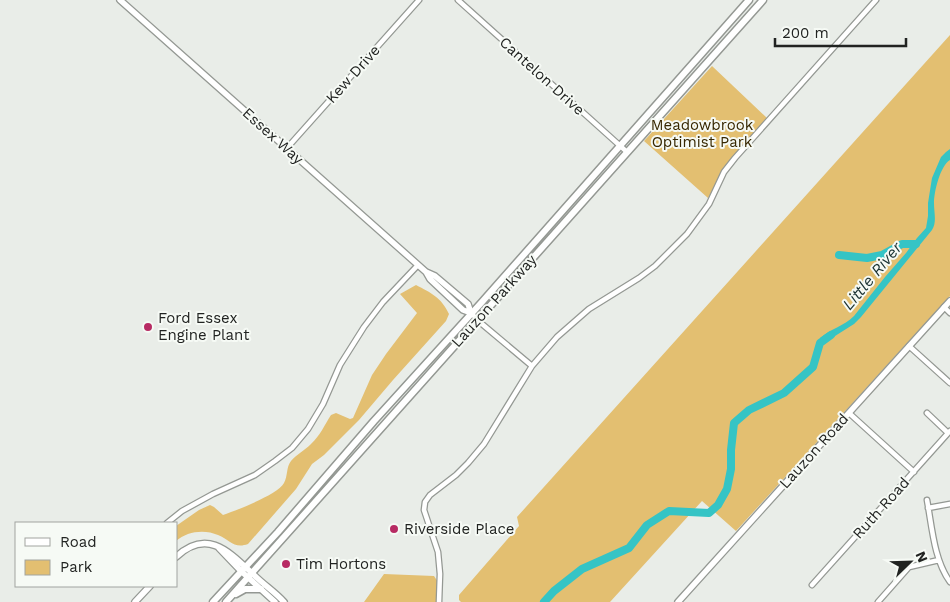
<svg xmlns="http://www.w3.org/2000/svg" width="950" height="602" font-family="'Work Sans',sans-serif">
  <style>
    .green { fill: #e3bf71 }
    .water { fill: #35c4c5 }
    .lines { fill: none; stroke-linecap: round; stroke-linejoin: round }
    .river { stroke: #35c4c5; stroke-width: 8 }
    .minor-casing { stroke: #949893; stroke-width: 7 }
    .tertiary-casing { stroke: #949893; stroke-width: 8 }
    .secondary-casing { stroke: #949893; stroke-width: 9 }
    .minor { stroke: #fff; stroke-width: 4.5 }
    .tertiary { stroke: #fff; stroke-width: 5.5 }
    .secondary { stroke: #fff; stroke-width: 6 }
    .poi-dot { fill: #b72b63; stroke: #f6faf5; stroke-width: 2 }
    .labels { text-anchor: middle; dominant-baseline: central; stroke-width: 4; stroke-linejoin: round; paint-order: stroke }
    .street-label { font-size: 15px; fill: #212321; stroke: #f6faf5 }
    .park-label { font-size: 15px; fill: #372700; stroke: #f6faf5 }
    .poi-label { font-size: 15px; fill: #212321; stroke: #f6faf5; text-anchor: start }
    .water-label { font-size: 16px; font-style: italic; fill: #193030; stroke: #f6faf5 }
  </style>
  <rect width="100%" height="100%" fill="#e9ede8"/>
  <!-- green -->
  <path class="green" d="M950,35v261l-214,235 -34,-30 -92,101h-149l-2,-2v-5l60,-69 -2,-9z
    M712,66l55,52 -34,39 -9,13 -16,28 -64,-57z
    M416,285c15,8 25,12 33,29l-3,7 -53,59 -34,40 -35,35 -12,9 -16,25 -48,55c-14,5 -18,-4 -30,-9 -13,-6 -31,-4 -42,6v-15l23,-16 11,-5 4,2 9,8c14,-5 54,-20 61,-32 4,-7 2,-16 7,-22 6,-7 14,-11 20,-17 9,-8 14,-20 20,-29l5,-2 14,6 3,-1 19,-43 14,-21 31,-41 -17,-19z
    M384,574l50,2 4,6 -2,20h-72z"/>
  <!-- water -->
  <path class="water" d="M950,149v11c-10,6 -16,32 -16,43 0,10 3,19 -2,27l-71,87 -7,7 -30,19 -4,-5c10,-9 24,-12 34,-22l31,-39 21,-24 11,-15 9,-10 2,-12v-13l4,-25 9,-21 5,-5z"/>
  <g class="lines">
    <!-- river -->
    <path class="river" d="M839,255l28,3 15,-3 20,-11h14
      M544,602l10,-11 28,-22 47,-21 18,-23 22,-14 40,2 9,-8 9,-16 4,-20v-19l3,-27 15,-13 35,-17 29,-26 7,-24 11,-8"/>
    <defs>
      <path id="minor" d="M458,0l169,152
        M287,148l132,-148
        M944,307l6,6
        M471,313l11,11 50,42
        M909,346l41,37
        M849,413l65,59
        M927,413l21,20
        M927,500c5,27 7,60 23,82
        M928,508l22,-4
        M167,523l15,-12 31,-17 42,-19 20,-14 17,-13 16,-19 15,-25 17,-39 24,-38 19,-25 35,-37
        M812,585l138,-154
        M439,602l1,-28 -2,-22 -14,-42 1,-8 5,-7 26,-20 12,-12 16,-19 48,-78 25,-29 32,-28 50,-31 16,-12 32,-32 22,-30 15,-32 11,-14 141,-158
        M878,602l31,-35 30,-7"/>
      <path id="tertiary" d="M120,0l306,272 9,4 33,28 3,9
        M426,272l4,7 33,31 8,3
        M219,548l22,23 34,31
        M176,557c32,-30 54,-4 79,19 9,9 20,16 29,26
        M135,602l15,-16
        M678,602l272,-301"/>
      <path id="secondary" d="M236,594l9,-5h16
        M213,602l65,-70 96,-111 108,-119 267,-302
        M226,602l537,-602"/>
    </defs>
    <!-- minor casing -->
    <use href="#minor" class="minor-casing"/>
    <!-- tertiary casing -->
    <use href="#tertiary" class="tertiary-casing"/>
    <!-- secondary casing -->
    <use href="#secondary" class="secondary-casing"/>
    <!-- minor -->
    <use href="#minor" class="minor"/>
    <!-- tertiary -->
    <use href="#tertiary" class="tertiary"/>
    <!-- secondary -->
    <use href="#secondary" class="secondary"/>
  </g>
  <!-- markers -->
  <g class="poi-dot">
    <circle cx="148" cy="327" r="5"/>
    <circle cx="394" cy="529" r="5"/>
    <circle cx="286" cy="564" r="5"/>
  </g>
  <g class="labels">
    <!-- street labels -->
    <g class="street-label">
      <text transform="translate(353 74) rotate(-48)">Kew Drive</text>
      <text transform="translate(542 76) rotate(42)">Cantelon Drive</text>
      <text transform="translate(273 136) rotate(42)">Essex Way</text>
      <text transform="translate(494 301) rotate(-48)">Lauzon Parkway</text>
      <text transform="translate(814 451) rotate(-48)">Lauzon Road</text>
      <text transform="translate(881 508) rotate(-48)">Ruth Road</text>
    </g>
    <!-- park labels -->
    <g class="park-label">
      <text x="702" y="125">Meadowbrook<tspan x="702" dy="17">Optimist Park</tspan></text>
    </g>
    <!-- poi labels -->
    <g class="poi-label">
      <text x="158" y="318">Ford Essex<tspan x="158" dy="17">Engine Plant</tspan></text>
      <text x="404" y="529">Riverside Place</text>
      <text x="296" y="564">Tim Hortons</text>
    </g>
    <!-- water labels -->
    <g class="water-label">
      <text transform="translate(872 276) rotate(-50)">Little River</text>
    </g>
  </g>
  <!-- legend -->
  <rect x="15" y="522" width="162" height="65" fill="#f6faf5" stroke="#a1a4a0"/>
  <rect x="25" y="538" width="25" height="8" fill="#ffffff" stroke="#a1a4a0"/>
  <text x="60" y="547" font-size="15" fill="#212321">Road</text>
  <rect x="25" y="560" width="25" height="15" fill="#e3bf71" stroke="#a1a4a0"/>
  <text x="60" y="572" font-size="15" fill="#212321">Park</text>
  <!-- north arrow -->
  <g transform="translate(910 562) rotate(67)" stroke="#f6faf5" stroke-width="4" paint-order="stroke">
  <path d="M0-4L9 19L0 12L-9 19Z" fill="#212321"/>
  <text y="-8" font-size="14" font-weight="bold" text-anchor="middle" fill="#212321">N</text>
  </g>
  <!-- scale -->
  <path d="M775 38v8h131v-8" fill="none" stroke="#212321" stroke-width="2.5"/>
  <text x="782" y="38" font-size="15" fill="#212321" stroke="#f6faf5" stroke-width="4" paint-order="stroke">200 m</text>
</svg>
